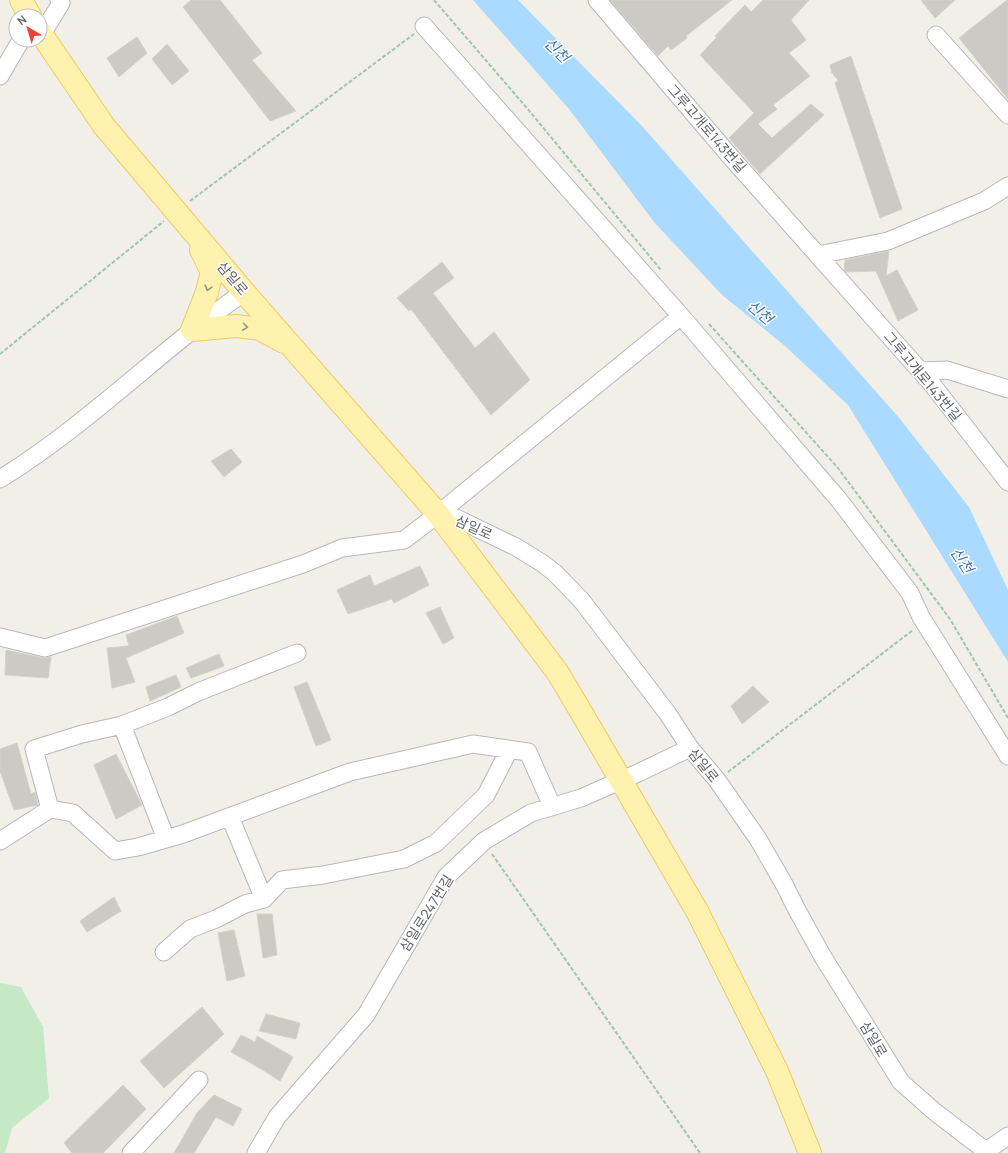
<svg xmlns="http://www.w3.org/2000/svg" width="1008" height="1153" font-family="Manrope,'Noto Sans KR',sans-serif">
  <style>
    .green { fill: #c5e8c5 }
    .water { fill: #aadaff }
    .building { fill: #cccac5; stroke: #d6d1c6 }
    .lines { fill: none; stroke-linecap: round; stroke-linejoin: round }
    .minor-casing { stroke: #b5b8bc; stroke-width: 19 }
    .major-casing { stroke: #f2c960; stroke-width: 24 }
    .path { stroke: #9cc7a9; stroke-width: 2; stroke-dasharray: 4 2; stroke-linecap: butt }
    .minor { stroke: #fff; stroke-width: 17 }
    .major { stroke: #fff2af; stroke-width: 22 }
    .oneway { stroke: #979581 }
    .labels { text-anchor: middle; dominant-baseline: central; stroke-width: 3; stroke-linejoin: round; paint-order: stroke }
    .street-label { font-size: 14px; fill: #5f6368; stroke: #fff }
    .water-label { font-size: 15px; font-style: italic; fill: #4174aa; stroke: #fff }
  </style>
  <rect width="100%" height="100%" fill="#f1efe8"/>
  <!-- green -->
  <path class="green" d="M0,983l21,4 22,40 6,71 -37,30 -7,25h-5z"/>
  <!-- water -->
  <path class="water" d="M473,0h45l124,126 258,293 69,88 39,83v72l-160,-257 -64,-60 -62,-50 -68,-73 -85,-113z"/>
  <!-- building -->
  <path class="building" d="M191,0h29l42,53 -10,7 44,51 -26,10 -87,-114z
    M610,0h122l-46,36 1,2 -16,12 -3,-4 -10,10z
    M763,0h46l-18,20 15,20 -17,13 21,23 -37,29 4,4 -19,15 14,14 39,-34 13,11 -64,59 -31,-36 25,-25 -54,-58 17,-18 -2,-1 30,-31 6,7z
    M921,0h34l-20,18z
    M1007,0h1v99l-49,-61z
    M137,37l10,16 -28,24 -12,-19z
    M167,44l22,27 -17,14 -20,-26z
    M851,56l51,153 -22,9 -45,-135 3,-3 -6,-7 -2,-8z
    M889,251l-3,25 11,-6 21,40 -20,11 -22,-50 -30,1 -2,-2 1,-10z
    M442,262l12,16 -21,15 42,55 19,-16 36,48 -39,35 -80,-106 -2,2 -12,-13z
    M231,449l11,13 -18,15 -13,-16z
    M420,566l9,19 -35,18 -2,-4 -44,15 -11,-24 33,-15 4,11z
    M440,607l14,31 -11,6 -17,-31z
    M177,616l7,17 -58,25 9,24 -23,6 -5,-40 22,-2 -3,-11z
    M6,650l37,8 8,-1 -3,21 -43,-3z
    M219,654l5,12 -33,12 -5,-10z
    M176,675l5,12 -31,14 -4,-14z
    M307,682l24,58 -15,6 -22,-59z
    M753,686l16,16 -27,22 -11,-18z
    M17,743l14,51 4,-2 3,13 -24,5 -14,-39v-22z
    M116,754l26,51 -26,14 -22,-54z
    M114,897l7,14 -34,21 -7,-11z
    M257,914h15l5,41 -14,3z
    M234,930l11,46 -18,5 -9,-48z
    M202,1007l22,27 -60,54 -24,-27z
    M266,1014l34,9 -4,16 -37,-8z
    M241,1035l14,7 2,-6 36,21 -13,24 -17,-11 -32,-18z
    M123,1085l23,24 -43,44h-31l-8,-10z
    M214,1095l28,14 -9,17 -17,-9 -22,36h-20l23,-40z"/>
  <g class="lines">
    <defs>
      <path id="minor" d="M597,0l132,155 202,228 77,99
        M424,26l257,290 158,184 71,93 11,24 87,139
        M42,34l19,-31 -2,-3
        M936,35l72,80
        M0,76l21,-36
        M818,255l70,-14 96,-40 24,-15
        M921,371l26,-1 61,19
        M0,479c68,-42 128,-97 190,-147 18,-14 36,-27 54,-40
        M438,514l18,4 60,29 26,16 13,10 27,28 86,113 22,34 27,32 41,59 26,45 13,26 26,47 78,125 34,30 51,39 1,2
        M0,637l45,11 258,-84 39,-16 62,-8 34,-26 243,-198
        M122,725l44,114
        M50,809l-16,-60 48,-15 40,-9 46,-18 30,-15 99,-39
        M230,817l34,82
        M0,841l50,-32 23,4 42,38 23,-4 45,-13 167,-62 123,-28 55,8 24,54
        M164,952l26,-23 26,-10 29,-15 19,-5 18,-19 41,-5 81,-16 32,-16 50,-48 23,-45
        M986,1151l22,-15
        M131,1153l68,-73
        M256,1153l21,-36 89,-102 80,-138 38,-36 47,-28 50,-15 57,-25 52,-25"/>
      <path id="major" d="M21,0l9,16
        M40,32l64,94 140,166 194,222 120,159 29,49 110,189 80,160 33,82
        M201,250l11,22 -5,20 -15,38 44,-4 24,3 24,13"/>
    </defs>
    <!-- minor casing -->
    <use href="#minor" class="minor-casing"/>
    <!-- major casing -->
    <use href="#major" class="major-casing"/>
    <!-- path -->
    <path class="path" d="M434,0l92,107 135,163
      M190,201l224,-167
      M709,324l129,144 112,151 58,99
      M0,354l164,-133
      M728,772l185,-142
      M492,854l208,299"/>
    <!-- minor -->
    <use href="#minor" class="minor"/>
    <!-- major -->
    <use href="#major" class="major"/>
  </g>
  <!-- one-way arrows -->
  <defs><path id="oneway-chevron" d="M-2-3.5L2.5 0L-2 3.5" fill="none" stroke-width="1.6" stroke-linecap="round" stroke-linejoin="round"/></defs>
  <g class="oneway">
    <use href="#oneway-chevron" transform="translate(208 288) rotate(106)"/>
    <use href="#oneway-chevron" transform="translate(245 327) rotate(8)"/>
  </g>
  <g class="labels">
    <!-- street labels -->
    <g class="street-label">
      <text transform="translate(707 128) rotate(49)">그루고개로143번길</text>
      <text transform="translate(233 278) rotate(50)">삼일로</text>
      <text transform="translate(923 376) rotate(50)">그루고개로143번길</text>
      <text transform="translate(474 527) rotate(24)">삼일로</text>
      <text transform="translate(704 765) rotate(51)">삼일로</text>
      <text transform="translate(426 913) rotate(-58)">삼일로247번길</text>
      <text transform="translate(874 1039) rotate(59)">삼일로</text>
    </g>
    <!-- water labels -->
    <g class="water-label">
      <text transform="translate(557 50) rotate(44)">신천</text>
      <text transform="translate(760 312) rotate(40)">신천</text>
      <text transform="translate(962 560) rotate(57)">신천</text>
    </g>
  </g>
  <!-- north arrow -->
  <g transform="translate(28 28) rotate(322)"><circle r="19" fill="#ffffff" stroke="#bfc1c3"/>
  <path d="M0-3L7 15L0 10L-7 15Z" fill="#ea4335"/>
  <text y="-6" font-size="11" font-weight="bold" text-anchor="middle" fill="#5f6368">N</text>
  </g>
</svg>
